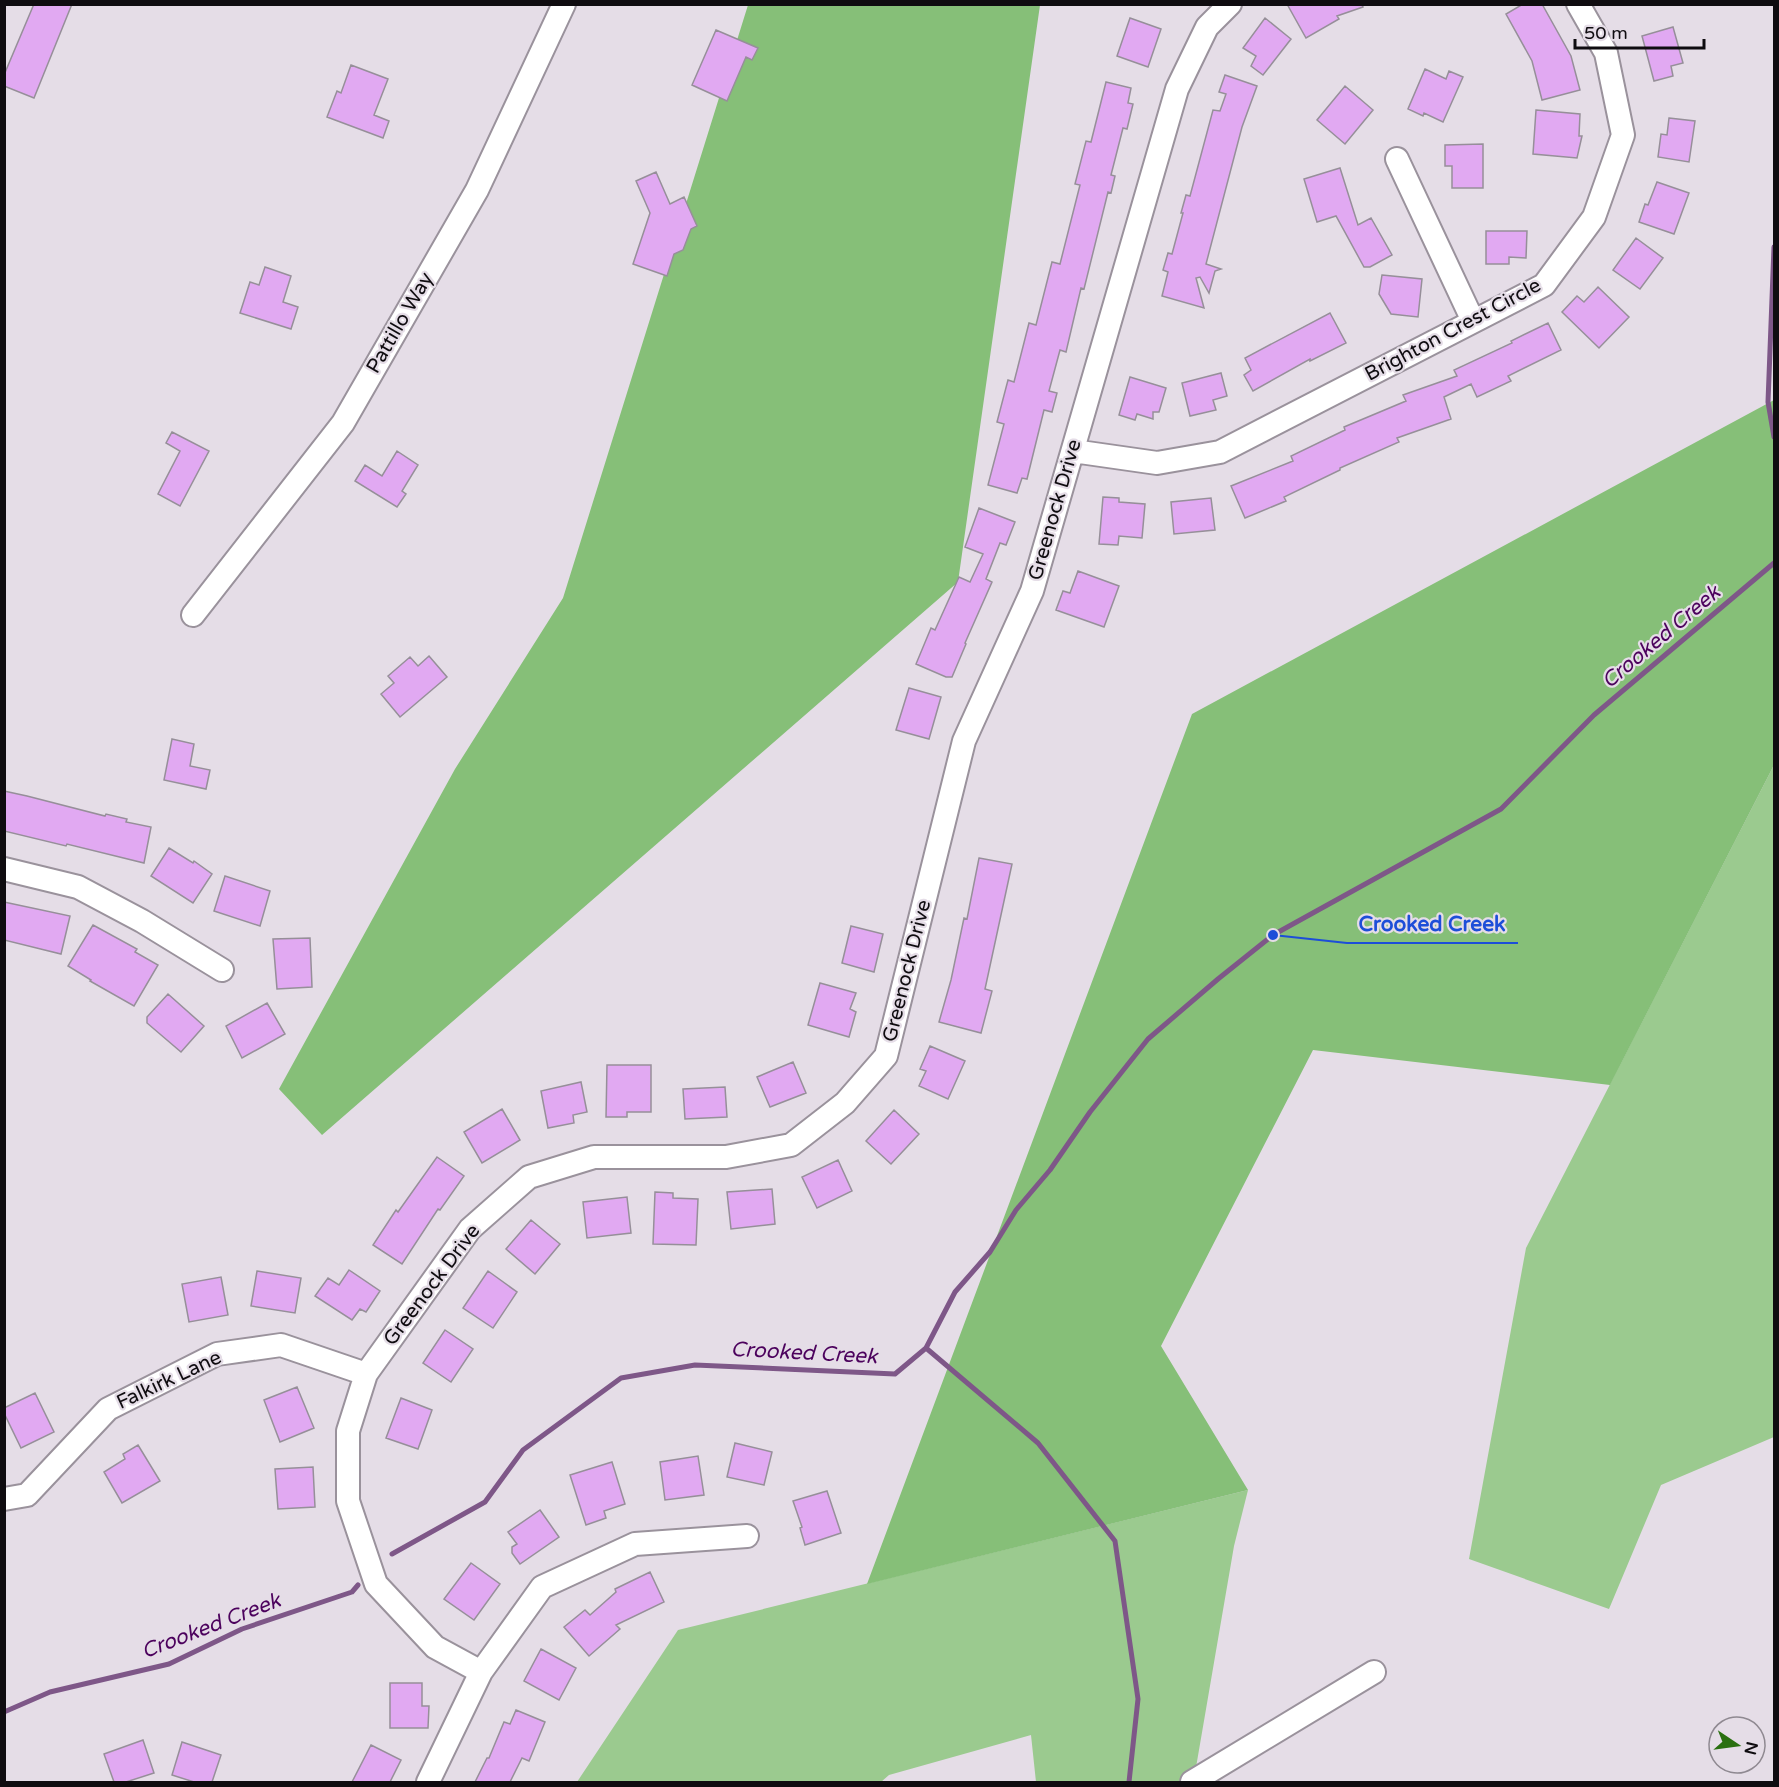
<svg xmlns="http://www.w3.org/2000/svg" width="1779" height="1787" font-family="'Varela Round',sans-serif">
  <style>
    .green { fill: #9bca8f }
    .forest { fill: #86bf78 }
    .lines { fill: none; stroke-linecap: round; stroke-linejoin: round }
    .stream { stroke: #7e5788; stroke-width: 5 }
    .building { fill: #e1a9f2; stroke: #968f99; stroke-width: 1.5 }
    .minor-casing { stroke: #9a929c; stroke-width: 26 }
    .minor { stroke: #fff; stroke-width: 22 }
    .labels { text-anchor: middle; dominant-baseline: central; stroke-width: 4.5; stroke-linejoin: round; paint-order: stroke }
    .street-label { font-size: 20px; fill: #0f0c10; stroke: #e5dde7 }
    .water-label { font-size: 21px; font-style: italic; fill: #4c025d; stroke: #e5dde7 }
    .leader { fill: none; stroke: #1d4ed8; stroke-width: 2 }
    .callout-dot { fill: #1d4ed8; stroke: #e5dde7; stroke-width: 2 }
    .callout-label { font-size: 21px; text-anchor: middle; font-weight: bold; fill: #1d4ed8; stroke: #e5dde7; stroke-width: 4.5; stroke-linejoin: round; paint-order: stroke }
  </style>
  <rect width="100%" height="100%" fill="#e5dde7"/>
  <!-- green -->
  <path class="green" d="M1774,765v672l-113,48 -52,124 -140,-50 57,-311z
    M1248,1490l-14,56 -40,233 10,3h-168l-5,-47 -142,40 -8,7h-304l101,-152z"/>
  <!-- forest -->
  <path class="forest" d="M748,5h292l-82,577 -636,553 -43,-46 176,-320 108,-171z
    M1774,400v365l-164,320 -297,-35 -152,296 87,144 -381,94 325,-870z"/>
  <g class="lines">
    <!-- stream -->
    <path class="stream" d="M1774,247l-6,155 6,35
      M926,1348l112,95 77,98 23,158 -9,83
      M392,1554l93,-52 38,-52 98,-72 74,-13 200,9 31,-26 29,-56 35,-40 26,-42 34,-40 40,-58 58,-73 70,-60 55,-44 228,-126 93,-94 180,-152
      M4,1712l46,-20 119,-28 73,-35 110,-37 6,-7"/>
  </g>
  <!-- building -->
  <path class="building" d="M34,4h38l-38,94 -30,-12v-11z
    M1287,4h75l1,3 -26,9 2,3 -33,19z
    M1523,4h19l29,52 9,34 -38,10 -10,-39 -26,-47z
    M1130,18l31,11 -13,38 -31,-11z
    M1265,18l26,21 -28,36 -12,-9 5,-10 -13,-8z
    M1673,27l10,36 -12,3 2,10 -19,5 -12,-45z
    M716,30l42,18 -6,12 -6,-3 -19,44 -35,-16z
    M351,65l37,14 -14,36 15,6 -6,17 -56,-21 10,-26 4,2z
    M1425,69l21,10 3,-8 14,6 -20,45 -19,-9 -1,3 -15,-7z
    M1225,75l32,11 -15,41 -36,137 15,5 -6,2 -6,22 -9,-16 -4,1 8,30 -42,-12 6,-24 -5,-2 5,-17 4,1 11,-41h-2l5,-18 4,1 23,-86 7,1 6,-17 -7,-2z
    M1106,82l25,6 -3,15 5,1 -6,25 -4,-1 -12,47 4,1 -4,17 -3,-1 -24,97 -3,-1 -15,64 -6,-2 -11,41 8,2 -5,19 -8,-2 -17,69 -5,-1 -5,15 -29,-8 16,-61 -7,-2 11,-42 6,2 15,-59 7,2 16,-63 8,2 20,-79 -5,-1 11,-43 5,1z
    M1345,86l28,24 -28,34 -28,-24z
    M1536,110l44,4 -1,22h3l-5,22 -44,-4z
    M1669,118l26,3 -6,41 -31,-5 3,-23 6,1z
    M1483,144v44h-31v-22h-7v-21z
    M1340,168l18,57 13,-7 21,37 -22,12h-6l-28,-51 -19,6 -13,-43z
    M656,172l14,32 14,-7 13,29 -6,3 -8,21 -9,4 -7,22 -34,-12 17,-51 -14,-32z
    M1657,182l32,11 -15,41 -35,-12 6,-18 3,1z
    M1486,231h41l-1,27 -17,-1v7h-23z
    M1636,238l27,20 -23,31 -27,-19z
    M265,267l26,9 -8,26 15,5 -7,22 -51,-16 10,-31 9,3z
    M1382,275l40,4 -4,38 -27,-3 -12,-20z
    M1598,287l31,30 -30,31 -37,-36 15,-16 7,6z
    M1330,313l16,30 -36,18v-2l-57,32 -9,-16 7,-5 -6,-12z
    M1548,323l13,27 -53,26 3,5 -34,16 -6,-13 -27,13 7,22 -54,19 2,4 -59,26v2l-56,27 2,4 -41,17 -14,-32 62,-25 -2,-5 54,-26 -1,-3 62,-26 -3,-6 54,-19 -3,-6 58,-27 -1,-2z
    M1221,373l6,23 -14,4 3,10 -26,6 -8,-33z
    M1130,377l36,11 -7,24h-6v7l-16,-5 -2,6 -16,-5z
    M172,432l37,19 -29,55 -22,-12 22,-43 -14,-8z
    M397,451l21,14 -16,26 4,3 -9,13 -42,-26 10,-16 17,11z
    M1103,497l16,1v4l26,2 -3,34 -23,-2 -1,9 -19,-1z
    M1211,498l4,32 -41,4 -3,-32z
    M979,508l36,14 -9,23 -6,-2 -14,36 6,3 -27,61 1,1 -14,33h-6l-30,-13 15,-36 4,2 24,-53 11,5 13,-28 -18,-7z
    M1078,571l41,15 -15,41 -48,-17 7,-19 7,2z
    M429,656l18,21 -47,40 -19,-23 13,-11 -6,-7 22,-19 8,9z
    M909,688l32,9 -12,42 -33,-9z
    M172,739l22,5 -4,22 20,4 -4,19 -42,-9z
    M4,791l23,5 78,20 1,-2 21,5 -1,3 25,5 -7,36 -77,-19 -1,2 -62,-15z
    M169,848l24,15 1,-2 18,13 -19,29 -42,-27z
    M979,858l33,6 -27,125 7,2 -11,42 -42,-11 12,-42 13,-62 3,1z
    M225,876l45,15 -10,35 -46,-15z
    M4,902l66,14 -9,38 -57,-14z
    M93,925l44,24 -2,3 23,13 -24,41 -44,-25 1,-1 -23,-14z
    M851,926l32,8 -9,38 -32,-9z
    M310,938l2,49 -35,2 -4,-50z
    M820,983l36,10 -6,16 6,3 -7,25 -41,-12z
    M168,994l36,32 -23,26 -34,-29v-6z
    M267,1003l18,31 -43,24 -16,-32z
    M930,1046l35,15 -17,38 -29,-13 7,-15 -6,-2z
    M793,1062l13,31 -36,14 -13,-30z
    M607,1065h44v47h-24v5h-21z
    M581,1082l6,30 -14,3 1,8 -26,5 -7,-37z
    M725,1087l2,30 -42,2 -2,-30z
    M502,1109l18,31 -38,23 -18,-31z
    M894,1110l25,24 -28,30 -25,-23z
    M437,1157l27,19 -24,34 -2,-1 -36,55 -29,-19 23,-35 2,2z
    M838,1160l14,31 -35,17 -15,-31z
    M772,1189l3,35 -44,5 -4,-37z
    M655,1192l18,1v5l25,1 -2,46 -43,-1z
    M627,1197l4,36 -44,5 -4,-36z
    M531,1220l29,24 -25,30 -29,-25z
    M349,1270l31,21 -14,21 -6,-3 -8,11 -37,-24 13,-18 11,7z
    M257,1271l44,7 -6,35 -44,-7z
    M488,1271l29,21 -24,36 -30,-20z
    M221,1277l7,38 -39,7 -7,-38z
    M445,1330l28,19 -22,33 -28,-19z
    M297,1387l17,41 -34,14 -16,-42z
    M35,1393l19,39 -33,16 -17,-35v-5z
    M401,1398l31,12 -14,39 -32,-11z
    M735,1443l37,9 -8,33 -37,-8z
    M138,1445l22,36 -38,22 -18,-31 21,-13 -2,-5z
    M698,1456l6,39 -39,5 -5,-38z
    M612,1462l13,42 -21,7 2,7 -20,7 -16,-50z
    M313,1467l2,40 -37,2 -3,-40z
    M827,1491l14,42 -36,12 -5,-17 2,-1 -9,-26z
    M540,1510l19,27 -39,27 -8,-11v-6l5,-3 -9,-12z
    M471,1563l29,21 -26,36 -30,-21z
    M650,1572l14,30 -48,23 4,4 -31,27 -25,-29 21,-17 5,5 26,-23 -1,-3z
    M541,1649l35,19 -17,32 -35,-19z
    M390,1683h32v23h7l-1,22h-38z
    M516,1710l29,12 -16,39 -7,-3 -12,24h-35l12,-24h2l15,-36 6,2z
    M143,1740l11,33 -28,9h-12l-10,-28z
    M182,1742l39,13 -9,27h-18l-22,-7z
    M371,1745l30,15 -11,22h-38z"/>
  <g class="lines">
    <defs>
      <path id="minor" d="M1397,159l76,162
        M1073,451l84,12 63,-11 324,-167 50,-68 29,-82 -17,-82 -28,-49
        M193,615l150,-192 134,-233 87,-186
        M4,869l74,18 64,34 80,49
        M4,1499l23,-4 81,-86 109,-55 64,-9 85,29
        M481,1672l-46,-25 -59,-63 -28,-83v-70l18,-57 104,-145 59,-52 65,-20h132l65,-12 54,-42 41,-47 78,-315 68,-150 145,-502 30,-62 23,-23
        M428,1782l53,-110 61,-85 93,-43 112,-8
        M1192,1782l182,-110"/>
    </defs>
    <!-- minor casing -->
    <use href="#minor" class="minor-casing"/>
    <!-- minor -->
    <use href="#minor" class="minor"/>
  </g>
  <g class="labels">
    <!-- street labels -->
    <g class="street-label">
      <text transform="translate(400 323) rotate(-60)">Pattillo Way</text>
      <text transform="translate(1453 330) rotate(-28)">Brighton Crest Circle</text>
      <text transform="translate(1055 510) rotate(-74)">Greenock Drive</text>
      <text transform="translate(907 971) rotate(-76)">Greenock Drive</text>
      <text transform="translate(432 1285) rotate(-53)">Greenock Drive</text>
      <text transform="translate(169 1380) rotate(-25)">Falkirk Lane</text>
    </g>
    <!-- water labels -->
    <g class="water-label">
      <text transform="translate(1661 637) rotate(-40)">Crooked Creek</text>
      <text transform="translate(804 1353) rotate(3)">Crooked Creek</text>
      <text transform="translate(211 1626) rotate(-21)">Crooked Creek</text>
    </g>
  </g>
  <!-- callouts -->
  <path class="leader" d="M1273 935L1347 943H1518"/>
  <circle class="callout-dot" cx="1273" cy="935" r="6"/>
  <g class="callout-label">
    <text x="1432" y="931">Crooked Creek</text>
  </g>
  <!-- border -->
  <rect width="1779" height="1787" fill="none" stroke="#0f0c10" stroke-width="12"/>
  <!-- north arrow -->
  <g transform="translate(1737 1745) rotate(103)"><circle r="28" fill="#e5dde7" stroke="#8f8991" stroke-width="1.5"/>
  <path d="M0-4.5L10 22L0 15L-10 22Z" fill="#2a7010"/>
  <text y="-9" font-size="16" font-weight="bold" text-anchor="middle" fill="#0f0c10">N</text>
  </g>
  <!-- scale -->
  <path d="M1575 39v9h129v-9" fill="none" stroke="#0f0c10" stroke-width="3"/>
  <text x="1584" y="39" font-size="18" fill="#0f0c10" stroke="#e5dde7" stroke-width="4.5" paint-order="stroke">50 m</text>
</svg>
